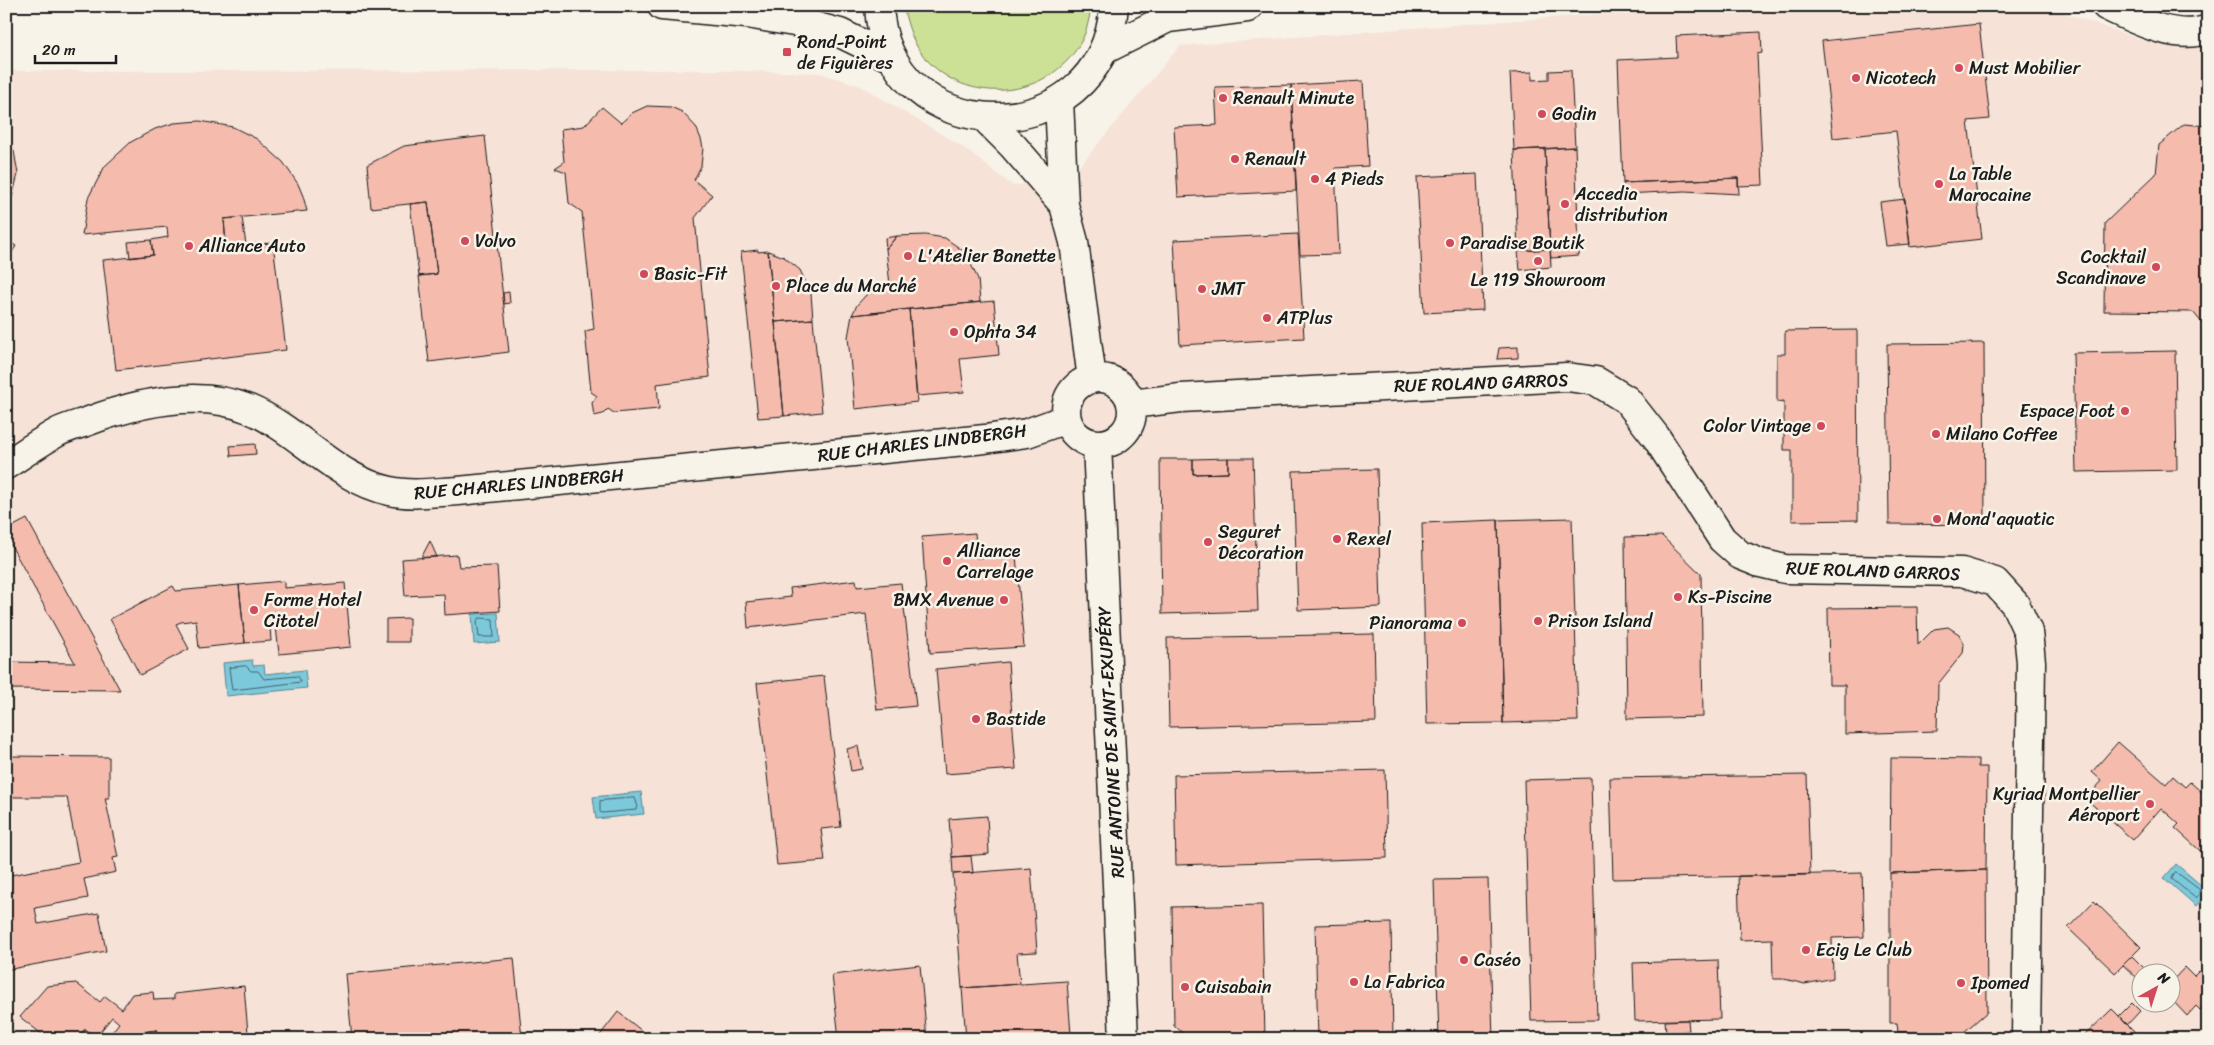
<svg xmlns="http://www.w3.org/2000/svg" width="2214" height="1045" font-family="Sriracha,sans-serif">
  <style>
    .built { fill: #f6e2d7; fill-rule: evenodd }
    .green { fill: #cce196; stroke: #747e59 }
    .water { fill: #7dc9dc; stroke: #56848f }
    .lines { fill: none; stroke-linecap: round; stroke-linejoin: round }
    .shore { stroke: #436169; stroke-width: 1 }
    .building { fill: #f5bcae; stroke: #1c1c1c }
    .minor-casing { stroke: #1c1c1c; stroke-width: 31 }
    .major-casing { stroke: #1c1c1c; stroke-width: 31 }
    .minor { stroke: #f7f3e8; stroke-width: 28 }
    .major { stroke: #f7f3e8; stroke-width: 28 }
    .poi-dot { fill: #d1495b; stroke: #f7f3e8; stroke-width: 2 }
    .labels { text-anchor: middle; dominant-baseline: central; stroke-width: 5; stroke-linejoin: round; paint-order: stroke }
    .poi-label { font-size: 18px; fill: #1c1c1c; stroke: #f7f3e8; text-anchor: start }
    .street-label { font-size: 18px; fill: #1c1c1c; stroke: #f7f3e8 }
  </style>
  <rect width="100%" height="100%" fill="#f7f3e8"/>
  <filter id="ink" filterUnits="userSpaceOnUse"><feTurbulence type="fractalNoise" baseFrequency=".02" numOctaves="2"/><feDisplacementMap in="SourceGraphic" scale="10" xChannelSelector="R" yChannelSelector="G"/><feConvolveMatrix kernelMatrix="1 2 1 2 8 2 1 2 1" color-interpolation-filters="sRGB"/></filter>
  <g filter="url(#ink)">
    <!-- built -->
    <path class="built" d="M1703,6h341l104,36 48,3 12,-7v1001h-2202v-968l700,-1 113,3 40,12 102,61 52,40 59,-11 108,-129zM2142,972h30v30h-30z"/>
    <!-- green -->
    <path class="green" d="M903,6h188v3c-2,9 -4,21 -8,29 -29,59 -111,70 -155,23 -15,-15 -20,-35 -25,-55z"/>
    <!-- water -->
    <path class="water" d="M498,613l2,29 -26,2 -2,-30z
      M252,660l1,6 11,-1 1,9 40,-4 2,18 -81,8 -3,-33z
      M641,792l3,22 -48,5 -3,-22z
      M2176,864l32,27 -12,15 -32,-28z"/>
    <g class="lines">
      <!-- shore -->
      <path class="shore" d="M480,618l13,1 1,18h-15l-2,-16z
        M246,666l5,5h7l6,8 34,-3 3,6 -69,8 -3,-22z
        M635,798l3,9 -2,3 -34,3 -2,-1v-11z
        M2176,872l24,18 -3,7h-3l-22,-18z"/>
    </g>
    <!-- building -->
    <path class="building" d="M1979,24l11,95 -22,2 14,118 -72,8 -14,-116 -63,7 -11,-97z
      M1761,32l1,21 -5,1 6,131 -25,1v-8l-115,5 -5,-123 59,-3 -1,-21z
      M1571,70l4,77 -61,3 -4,-77 22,-1v8l17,-1v-8z
      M1363,81l5,85 -33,2 4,86 -39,1 -9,-170z
      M1291,85l5,106 -118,6 -4,-70 43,-2 -2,-38z
      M647,106l24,1 11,5 14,15 5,12 2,9 -2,18 -7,14 18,15 -17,23 15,159 -53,7 2,25 -45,4 -6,-4 -5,5 -9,2 -2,-13 5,-7 -6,-4 -6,-61 9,-2 -12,-117 -13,-9 -3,-31 -11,-4 9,-6 -3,-33 23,-3 18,-19 19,16 11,-10z
      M200,121l33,6 24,12 26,23 15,22 5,12 4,15 -83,8 2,27 47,-3 13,107 -170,20 -13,-110 50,-5 -2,-15 17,-3 -1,-10 -85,8 6,-37 17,-32 26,-24 24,-13 19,-6z
      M2184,124l24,2v204l-15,-18 -89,-1 1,-88 51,-49 3,-29z
      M485,136l24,216 -80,10 -10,-86 18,-2 -9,-72 -57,6 -4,-43 37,-19z
      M6,142l8,9 4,23 -6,24 -6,12z
      M1575,147l4,100 -29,2 -5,-100z
      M1545,149l5,100 -32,2 -4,-101z
      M1477,174l6,136 -59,3 -7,-136z
      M1738,178l1,16 -54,-3 -61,3 -1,-11z
      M1905,199l5,45 -24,2 -6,-44z
      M428,202l9,72 -18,2 -9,-72z
      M242,217l4,28 -20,1 -2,-27z
      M1298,234l6,104 -124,7 -6,-105z
      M925,235l20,3 20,14 13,27 2,23 -128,13 5,-10 9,-10 10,-6 14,-4 -4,-36 11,-13z
      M897,236l-11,13 -1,-11z
      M6,240l10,6 -10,16z
      M151,240l2,15 -23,3 -2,-16z
      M1579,247v9l-28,2 -1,-9z
      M1550,249l1,18 -31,3 -2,-19z
      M758,250v2l10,-1 16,165 -26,2 -17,-166z
      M768,251l16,6 16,13 11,24 2,25 -38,3z
      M509,292l1,11 -6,1 -1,-11z
      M994,301l5,54 -39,4 4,33 -47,4 -8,-87z
      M909,309l8,93 -62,7 -7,-72 4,-22z
      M813,319l9,93 -38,4 -9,-94z
      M1857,330l1,190 -66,1v-71h-8v-49l-7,1v-48h8v-23z
      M1984,343l1,182 -96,-1 -2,-180z
      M1518,347v11l-21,1 2,-11z
      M2175,351l2,119 -101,2 -3,-119z
      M255,444l1,10 -25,2 -1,-10z
      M1228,458v15l-35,1v-15z
      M1228,458h25l5,153 -96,3 -2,-155h33v15l35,-1z
      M1377,469l4,138 -83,3 -5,-139z
      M1572,518l6,203 -75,2 -5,-203z
      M27,519l93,171 -114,-1v-27l69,1 -69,-127v-6z
      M1498,520l5,203 -76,1 -5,-201z
      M975,533l2,25 39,-3 8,92 -94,6 -8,-116z
      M1662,536l39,38 2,143 -76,2 -2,-182z
      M430,541l7,16 -16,1z
      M457,555l2,12 38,-1 3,45 -55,4 -1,-21 -39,2 -3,-37z
      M856,580l1,7 44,-4 15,123 -39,4 -11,-96 -118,14 -2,-26 45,-5 -1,-9z
      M284,581v7l61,-5 6,64 -72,7 -3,-28h-6l1,15 -26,2 -6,-58z
      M239,585l6,58 -46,5 -3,-28 -15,2 -5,2 13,25 -49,26 -30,-56 63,-33 3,5z
      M1917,607l1,38 16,-16 14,-2 11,7 5,10 -1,9 -25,31 -1,47 -92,3v-49h-16l-1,-77z
      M409,618v24h-23v-23z
      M1374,634l2,88 -207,5 -2,-89z
      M1008,662l8,107 -71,5 -9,-105z
      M824,676l17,151 -20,2 4,32 -48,4 -20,-182z
      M2118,742l48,42 7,-8 12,11 5,-5 15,13 3,-3v66l-33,-30 4,-4 -18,-16 -28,32 -47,-41 16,-18 -10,-9z
      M858,746l4,23 -11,2 -4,-22z
      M6,756l103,1v41h-4l13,59 -5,1 3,14 -32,7 4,19 -53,10 3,16 61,-11 7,38 -100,19v-40h3l-3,-16v-38l73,-14 -12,-65h-61z
      M1891,758l87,1v8h9l-1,103 -96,3z
      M1385,770l2,88 -211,7 -2,-90z
      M1807,775l3,100 -197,4 -3,-101z
      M1591,778l6,242 -66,1 -7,-241z
      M987,816l2,38 -37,3 -3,-38z
      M971,856l2,17 -20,1 -1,-17z
      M1031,868l6,84 -20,1 3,31 -58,4 -9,-114z
      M1986,870l1,142 -23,20h-66l-1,-9h-7v-150z
      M1862,873l2,64 -32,1 1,40 -28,6 -21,-5h-11l-1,-40 -32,1 -2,-64z
      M1488,879l5,160h-54l-5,-159z
      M2094,901l47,46 -26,26 -47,-45z
      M1262,905l3,134h-76l-15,-14 -2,-118z
      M1391,923l2,116h-75l-3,-114z
      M2132,956l13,13 -8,9 -14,-13z
      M514,958l8,80 -170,1 -6,-65z
      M1718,960l2,59 -85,2 -2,-58z
      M920,965l7,74h-88l-7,-64z
      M2185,967l9,9 5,-5 9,9v22l-8,8 -4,-4 -9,10 -15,-16v-19z
      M1067,981l4,54 -2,4h-103l-4,-51z
      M76,983l24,19 5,-6 17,13 10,-15 21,-2 1,8 20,-1v-5l70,-8 4,47 -10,1v5h-46l-1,-3 -33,3 -1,-9 -14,2 -3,5 2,2h-29l-4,-3 10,-13 -7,-6 -16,20 -11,-8 -8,10h-29l-28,-22 27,-31z
      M2132,1003l8,8 -13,14 -8,-9z
      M2112,1009l25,25 -5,5h-51z
      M618,1012l34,27h-55z
      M1688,1020l1,11 -23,1 -1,-11z
      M85,1029l11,8 -1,2h-18z
      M157,1030l1,9h-16l-2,-2 3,-5z"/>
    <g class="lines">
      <defs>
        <path id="minor" d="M2106,6c28,13 70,36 102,23
          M1059,101l5,104 10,37 18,137
          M985,118l28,28 51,59
          M1066 411a33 33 0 1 1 66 0a33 33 0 1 1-66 0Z
          M1131,404l50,-6 386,-21 29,4 31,19 29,37 66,102 18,16 20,8 25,6 177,3 33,10 20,22 13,28 3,30 -5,377
          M1097,444l27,595
          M6,465c17,-11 34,-23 52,-33 8,-4 19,-7 28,-10 50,-19 112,-34 163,-13 50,21 86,70 141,82 21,5 46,1 68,0l527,-52 42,-6 39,-14"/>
        <path id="major" d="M662,6l85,8 59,10 34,9 53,26
          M879,6c7,146 223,150 235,0
          M1104,50l64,-32 79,-10 2,-2"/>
      </defs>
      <!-- minor casing -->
      <use href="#minor" class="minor-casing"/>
      <!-- major casing -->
      <use href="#major" class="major-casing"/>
      <!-- minor -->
      <use href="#minor" class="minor"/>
      <!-- major -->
      <use href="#major" class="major"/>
    </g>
  </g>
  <!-- markers -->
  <g class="poi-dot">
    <rect x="782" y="47" width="10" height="10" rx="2.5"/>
    <circle cx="1959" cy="68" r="5"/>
    <circle cx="1856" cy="78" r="5"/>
    <circle cx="1223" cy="98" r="5"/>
    <circle cx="1542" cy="114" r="5"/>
    <circle cx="1235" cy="159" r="5"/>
    <circle cx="1315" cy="179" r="5"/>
    <circle cx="1939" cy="184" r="5"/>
    <circle cx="1565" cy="204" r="5"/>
    <circle cx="465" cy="241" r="5"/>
    <circle cx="1450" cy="243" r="5"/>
    <circle cx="189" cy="246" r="5"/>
    <circle cx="908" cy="256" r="5"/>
    <circle cx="1538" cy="261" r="5"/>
    <circle cx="2156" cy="267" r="5"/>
    <circle cx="644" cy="274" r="5"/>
    <circle cx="776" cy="286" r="5"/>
    <circle cx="1202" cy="289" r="5"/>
    <circle cx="1267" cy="318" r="5"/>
    <circle cx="954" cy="332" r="5"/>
    <circle cx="2125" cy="411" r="5"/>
    <circle cx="1821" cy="426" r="5"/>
    <circle cx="1936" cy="434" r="5"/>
    <circle cx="1937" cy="519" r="5"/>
    <circle cx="1337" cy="539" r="5"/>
    <circle cx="1208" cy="542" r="5"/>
    <circle cx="947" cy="561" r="5"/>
    <circle cx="1678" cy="597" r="5"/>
    <circle cx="1004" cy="600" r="5"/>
    <circle cx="254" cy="610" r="5"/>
    <circle cx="1538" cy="621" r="5"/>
    <circle cx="1462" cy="623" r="5"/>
    <circle cx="976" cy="719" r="5"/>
    <circle cx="2150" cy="804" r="5"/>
    <circle cx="1806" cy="950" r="5"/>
    <circle cx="1464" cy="960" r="5"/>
    <circle cx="1354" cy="982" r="5"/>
    <circle cx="1961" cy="983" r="5"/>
    <circle cx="1185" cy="987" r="5"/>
  </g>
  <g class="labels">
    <!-- poi labels -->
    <g class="poi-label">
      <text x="797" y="42">Rond-Point<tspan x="797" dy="21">de Figuières</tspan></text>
      <text x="1969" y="68">Must Mobilier</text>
      <text x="1866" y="78">Nicotech</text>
      <text x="1233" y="98">Renault Minute</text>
      <text x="1552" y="114">Godin</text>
      <text x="1245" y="159">Renault</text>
      <text x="1949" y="174">La Table<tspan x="1949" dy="21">Marocaine</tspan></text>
      <text x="1325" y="179">4 Pieds</text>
      <text x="1575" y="194">Accedia<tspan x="1575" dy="21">distribution</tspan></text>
      <text x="475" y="241">Volvo</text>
      <text x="1460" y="243">Paradise Boutik</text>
      <text x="199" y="246">Alliance Auto</text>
      <text x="918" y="256">L'Atelier Banette</text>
      <text x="2146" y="257" text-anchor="end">Cocktail<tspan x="2146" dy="21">Scandinave</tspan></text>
      <text x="654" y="274">Basic-Fit</text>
      <text x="1538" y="280" text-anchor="middle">Le 119 Showroom</text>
      <text x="786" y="286">Place du Marché</text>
      <text x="1212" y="289">JMT</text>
      <text x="1277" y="318">ATPlus</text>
      <text x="964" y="332">Ophta 34</text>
      <text x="2115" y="411" text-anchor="end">Espace Foot</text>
      <text x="1811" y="426" text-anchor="end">Color Vintage</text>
      <text x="1946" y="434">Milano Coffee</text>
      <text x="1947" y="519">Mond'aquatic</text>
      <text x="1218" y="532">Seguret<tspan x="1218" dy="21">Décoration</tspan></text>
      <text x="1347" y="539">Rexel</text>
      <text x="957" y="551">Alliance<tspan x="957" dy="21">Carrelage</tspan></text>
      <text x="1688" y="597">Ks-Piscine</text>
      <text x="264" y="600">Forme Hotel<tspan x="264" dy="21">Citotel</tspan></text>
      <text x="994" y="600" text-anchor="end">BMX Avenue</text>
      <text x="1548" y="621">Prison Island</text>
      <text x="1452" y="623" text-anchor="end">Pianorama</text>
      <text x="986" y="719">Bastide</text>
      <text x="2140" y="794" text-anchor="end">Kyriad Montpellier<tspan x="2140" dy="21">Aéroport</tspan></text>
      <text x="1816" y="950">Ecig Le Club</text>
      <text x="1474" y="960">Caséo</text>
      <text x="1364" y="982">La Fabrica</text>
      <text x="1971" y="983">Ipomed</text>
      <text x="1195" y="987">Cuisabain</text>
    </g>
    <!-- street labels -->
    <g class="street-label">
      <text transform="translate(1481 383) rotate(-2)">RUE ROLAND GARROS</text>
      <text transform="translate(922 443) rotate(-7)">RUE CHARLES LINDBERGH</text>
      <text transform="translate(519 484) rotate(-5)">RUE CHARLES LINDBERGH</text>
      <text transform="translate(1873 571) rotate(2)">RUE ROLAND GARROS</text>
      <text transform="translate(1111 742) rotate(-93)">RUE ANTOINE DE SAINT-EXUPÉRY</text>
    </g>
  </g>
  <!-- margin -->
  <rect width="2214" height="1045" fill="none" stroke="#f7f3e8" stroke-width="25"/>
  <rect x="12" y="12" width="2189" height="1020" fill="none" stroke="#1c1c1c" stroke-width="2" filter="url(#ink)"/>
  <!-- north arrow -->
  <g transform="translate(2156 988) rotate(39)"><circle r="24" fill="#f7f3e8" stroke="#9f9d96"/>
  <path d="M0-4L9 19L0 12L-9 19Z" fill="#d1495b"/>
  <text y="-8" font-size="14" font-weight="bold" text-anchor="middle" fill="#1c1c1c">N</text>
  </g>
  <!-- scale -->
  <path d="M35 55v8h81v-8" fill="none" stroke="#1c1c1c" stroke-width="2.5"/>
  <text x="42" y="55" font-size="15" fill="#1c1c1c" stroke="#f7f3e8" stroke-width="4" paint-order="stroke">20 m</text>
</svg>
